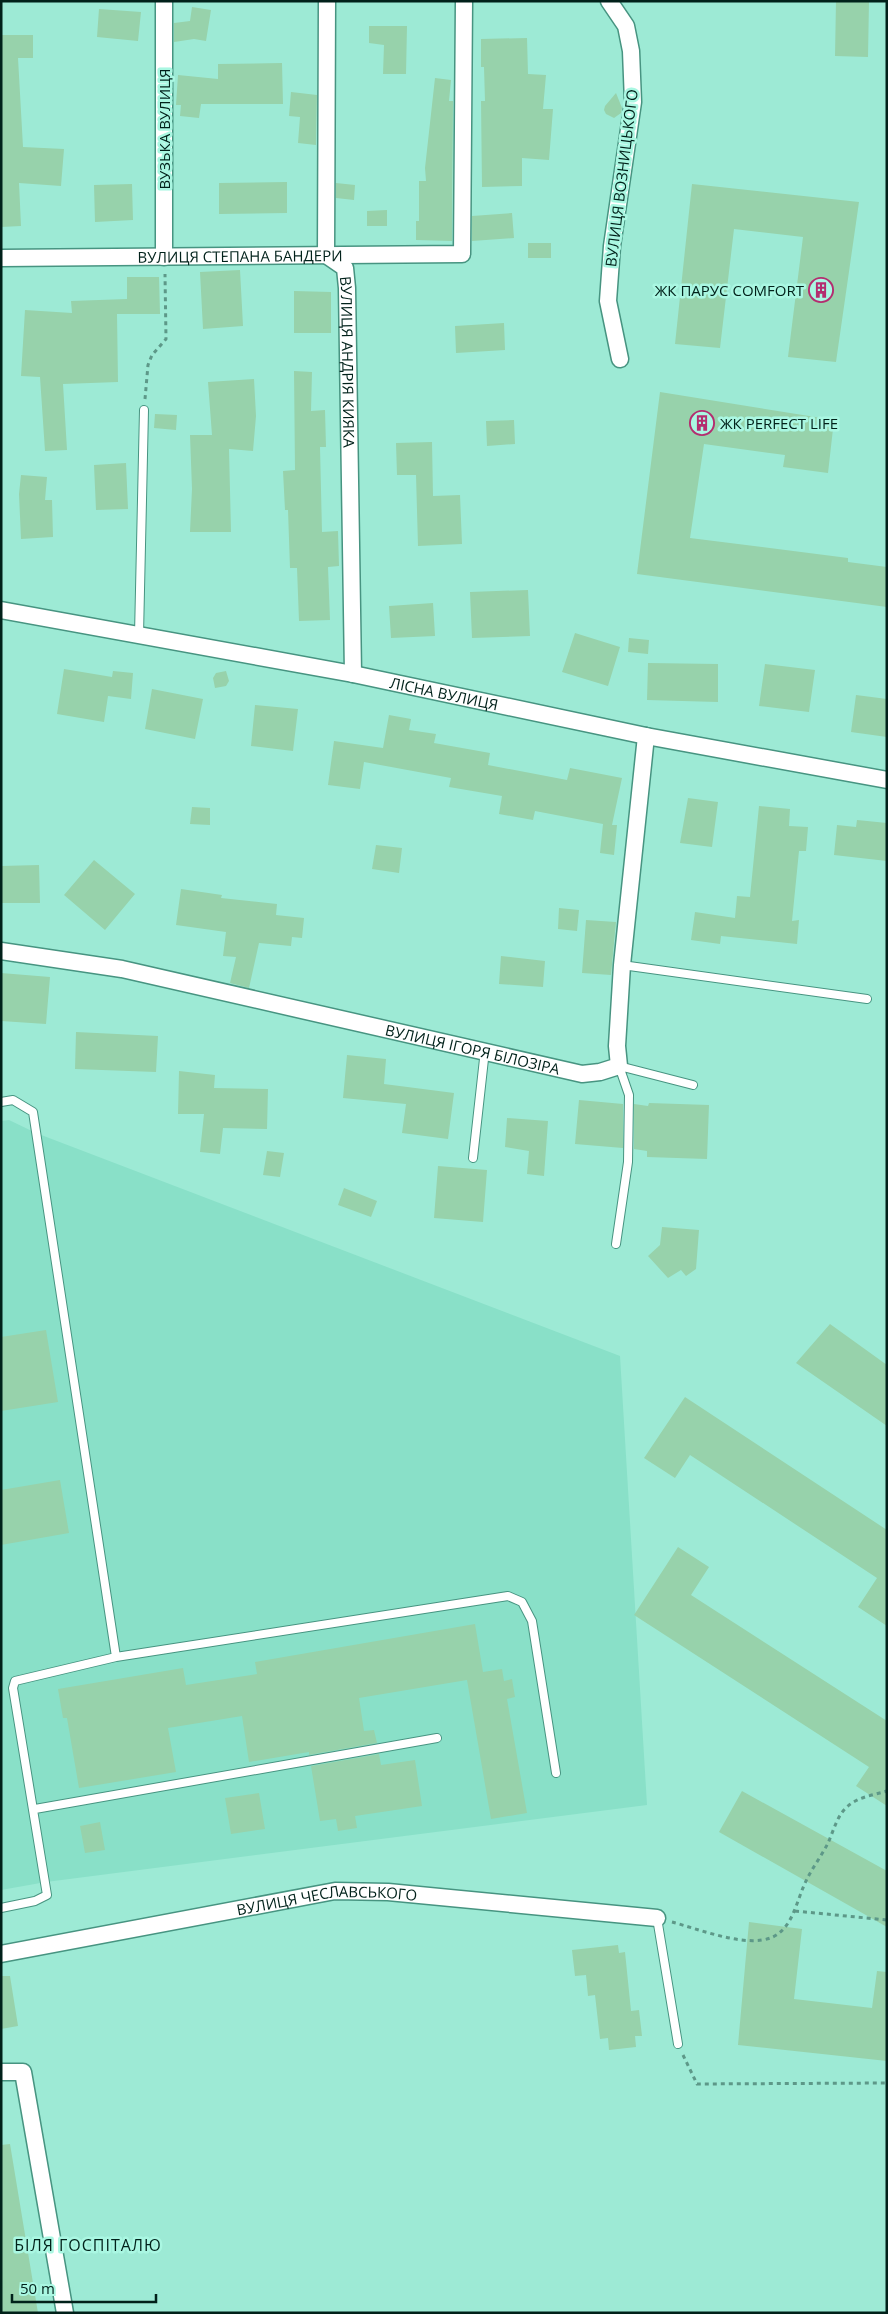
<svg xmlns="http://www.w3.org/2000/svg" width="888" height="2314" font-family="'Open Sans',sans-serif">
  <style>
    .built { fill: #89e0c8 }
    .building { fill: #97d2ab }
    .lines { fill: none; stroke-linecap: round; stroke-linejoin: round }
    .service-casing { stroke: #479481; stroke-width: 10 }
    .minor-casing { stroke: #479481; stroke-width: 19 }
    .path { stroke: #5d9888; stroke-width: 3; stroke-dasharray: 4 4; stroke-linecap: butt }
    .service { stroke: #fff; stroke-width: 8 }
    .minor { stroke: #fff; stroke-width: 16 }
    .labels { text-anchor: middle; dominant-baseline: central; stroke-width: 5; stroke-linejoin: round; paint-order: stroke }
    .street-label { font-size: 15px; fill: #01211a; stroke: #aaf7e2 }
    .poi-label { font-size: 15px; fill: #01211a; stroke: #aaf7e2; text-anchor: end }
    .neighbourhood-label { font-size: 16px; letter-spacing: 1px; fill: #01211a; stroke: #aaf7e2 }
  </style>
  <rect width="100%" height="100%" fill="#9dead5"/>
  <!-- built -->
  <path class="built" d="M9,1120l27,13 584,223 27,449 -601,77 -45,8v-769z"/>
  <!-- building -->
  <path class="building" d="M836,1h33l-1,56 -33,-1z
    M192,7l19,3 -5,31 -12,-2 -20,3v-19l16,-2z
    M99,9l42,3 -3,29 -41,-4z
    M369,26h38l-1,48h-23l1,-29 -15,-2z
    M1,35h32v23h-15l5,89 41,2 -3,37 -42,-3 2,43 -20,1z
    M527,38l1,36 18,1 -3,34h10l-4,51 -27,-2v28l-40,1 -1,-86h4l-1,-34h-3v-28z
    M282,63l1,41h-82l-2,14 -19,-2 1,-11h-5l2,-30 40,4v-15z
    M435,78l16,2 -2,21h4l-1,140 -36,-1v-19h3v-40h7l-1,-13z
    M291,92l26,3 -1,50 -18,-2 2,-26 -11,-1z
    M616,93l6,15 -1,5 -7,5 -8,-4 -2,-4 1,-4z
    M287,182v31l-68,1v-31z
    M336,183l19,2 -1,15 -18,-2z
    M132,184l1,36 -38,2 -1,-37z
    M692,184l167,18 -23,160 -48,-5 15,-120 -69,-8 -14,119 -45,-4z
    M387,210v16h-20v-15z
    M512,213l2,25 -42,3v-25z
    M528,243h23v15h-23z
    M240,270l3,56 -40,3 -3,-57z
    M127,277h32l1,37h-43l1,68 -55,2 4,66 -22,1 -5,-74 -19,-1 4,-66 47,3 -1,-12 56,-2z
    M294,291l37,1v41h-37z
    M504,323l1,27 -49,3 -1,-27z
    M294,371l18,1 -1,39 14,-1 1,37h-6l2,85 16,-1 1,35 -11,1 2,53 -31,1 -2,-53h-7l-2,-58h-3l-2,-39 12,-1z
    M254,379l2,37 -3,35 -24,-2 2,83h-41l2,-43 -2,-54h22l-4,-53z
    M660,392l174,28 -6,53 -45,-6 2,-12 -81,-11 -14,94 158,20v4l39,5v40l-250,-33z
    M155,414l22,1 -1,15 -22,-2z
    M514,420l1,24 -28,2 -1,-25z
    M432,442l1,54 27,-1 2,49 -44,2 -2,-71h-19l-1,-32z
    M126,463l2,46 -32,1 -2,-45z
    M21,475l26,2 -2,23h7l1,37 -32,2 -2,-45z
    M528,590l2,46 -58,2 -2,-46z
    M433,603l2,33 -44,2 -2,-32z
    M575,633l45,14 -12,39 -46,-14z
    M629,638l20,2 -1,14 -20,-2z
    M648,663l70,1v38l-71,-2z
    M765,664l50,6 -6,42 -50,-6z
    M64,669l48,8 1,-6 20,2 -2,26 -23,-3 -4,26 -47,-8z
    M226,671l3,10 -3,5 -11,2 -2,-10 3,-5z
    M152,689l51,10 -8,40 -50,-10z
    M856,695l31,4v38l-36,-5z
    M255,705l43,4 -5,42 -42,-5z
    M389,715l22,4 -2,11 27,4 -2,9 56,10 -2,12 79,15 3,-12 52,10 -10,47h5l-3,30 -14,-2 3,-29 -68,-13 -2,9 -34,-6 3,-18 -53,-9 2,-9 -87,-16 -4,27 -32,-4 6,-44 49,7z
    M688,798l30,4 -6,45 -32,-4z
    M759,806l31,3 -1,17 19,1 -2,24h-7l-7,70 7,-1 -2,24 -76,-8 -1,8 -29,-4 4,-28 40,6 2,-22 13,1z
    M192,807l18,1v17l-20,-1z
    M857,820l30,3v38l-53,-6 3,-30 19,2z
    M376,845l26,3 -3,25 -27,-4z
    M94,860l41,34 -30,36 -41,-35z
    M39,865l1,38h-39v-37z
    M181,889l41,6 -1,3 56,6 -1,11 28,3 -2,20 -10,-1 -1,9 -32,-3 -10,45 -19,-5 6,-26 -13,-1 3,-24 -50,-7z
    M559,908l20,2 -2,21 -19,-2z
    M586,920l30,2 -5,53 -29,-2z
    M501,956l44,5 -2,26 -44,-3z
    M1,973l49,4 -4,47 -45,-3z
    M76,1032l82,4 -2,36 -81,-3z
    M347,1055l39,4 -2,25 70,9 -6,46 -46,-6 4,-29 -63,-6z
    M179,1071l36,4 -1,13 54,1 -1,40 -44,-1 -3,26 -20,-2 4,-38h-26z
    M579,1100l44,4v44l-48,-4z
    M649,1103l60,2 -2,54 -60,-2v-6l-13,-2v-45l14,2z
    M507,1118l41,3 -4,55 -17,-2 2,-23 -24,-4z
    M267,1151l17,2 -4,24 -17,-2z
    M438,1166l49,4 -4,52 -49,-4z
    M344,1188l33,13 -6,16 -33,-12z
    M662,1227l37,3 -3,39 -10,7 -5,-6 -13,8 -20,-22 12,-11z
    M830,1324l57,41v61l-91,-63z
    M46,1330l12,72 -57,9v-74z
    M685,1397l202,133v96l-29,-19 19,-29 -187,-123 -15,23 -31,-20z
    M60,1480l9,53 -68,12v-55z
    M678,1547l31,20 -18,28 196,126v85l-31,-20 13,-19 -235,-152z
    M475,1624l8,48 19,-3 2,12 8,-2 3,18 -8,2 20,114 -36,6 -24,-139 -108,18 5,33 10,-1 3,13 -68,12v-3l-60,10 -7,-46 -74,12 8,44 -97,16 -12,-70h-4l-5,-29 125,-21 3,17 71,-11 -2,-12z
    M379,1754l2,11 34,-5 7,46 -67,10 2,12 -19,3 -2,-12 -16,2 -9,-55z
    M742,1791l145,80v56l-168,-95z
    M259,1793l6,36 -34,5 -6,-36z
    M100,1822l5,28 -20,3 -5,-27z
    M749,1922l53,7 -8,70 78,9 5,-37 10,1v89l-149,-16z
    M618,1945l1,8 6,-1 6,59 8,-1 3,26h-7l1,11 -27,3 -1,-12 -8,1 -5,-44 -7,1 -2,-21 -11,1 -3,-26z
    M1,1976h9l8,50 -17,3z
    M10,2144l28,169h-37v-168z"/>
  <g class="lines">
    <defs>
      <path id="service" d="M139,635l5,-225
        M622,965l245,34
        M1,1102l12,-2 20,12 83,545
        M473,1158l12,-108
        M616,1244l12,-82 1,-67 -10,-29 74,19
        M35,1809l402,-71
        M1,1908l34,-7 12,-6 -34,-207 2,-7 101,-24 392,-61 14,6 10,19 24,152
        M657,1918l21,126"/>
      <g id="minor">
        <path id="s1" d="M327,1l-1,254 19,13 2,20 6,386"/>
        <path d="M609,1l17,25 5,25 2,51 -21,144 -4,55 12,58"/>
        <path d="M164,257v-256"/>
        <path id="s2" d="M1,258l461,-4 2,-253"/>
        <path id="s3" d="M1,610l352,64 293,62 241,44"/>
        <path id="s4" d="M1,951l121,18 460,105 18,-2 19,-6 -2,-20 5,-81 24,-229"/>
        <path id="s5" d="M1,1954l334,-63 53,1 269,26"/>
        <path d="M1,2072h22l42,241"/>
      </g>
    </defs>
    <!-- service casing -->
    <use href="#service" class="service-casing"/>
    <!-- minor casing -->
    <use href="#minor" class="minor-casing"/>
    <!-- path -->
    <path class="path" d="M145,399l3,-34 4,-10 14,-16 -1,-65
      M795,1911l92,9
      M672,1922c26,7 64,22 90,18 31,-4 33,-38 45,-61 6,-12 15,-24 21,-36 6,-13 9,-28 20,-37 10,-9 26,-11 39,-15
      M683,2055l14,29 190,-1"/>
    <!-- service -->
    <use href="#service" class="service"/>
    <!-- minor -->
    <use href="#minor" class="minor"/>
  </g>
  <!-- icons -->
  <defs>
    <symbol id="building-ring" viewBox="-11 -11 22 22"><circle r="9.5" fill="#aaf7e2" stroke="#b42d6f" stroke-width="1.5"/><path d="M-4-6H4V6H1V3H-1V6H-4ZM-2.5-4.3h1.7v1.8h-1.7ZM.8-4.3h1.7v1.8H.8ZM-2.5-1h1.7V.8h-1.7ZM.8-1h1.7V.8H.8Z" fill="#b42d6f"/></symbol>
  </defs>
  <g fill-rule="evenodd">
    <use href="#building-ring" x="807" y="276" width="28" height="28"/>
    <use href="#building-ring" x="688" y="409" width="28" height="28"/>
  </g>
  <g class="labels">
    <!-- street labels -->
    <g class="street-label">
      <text transform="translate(164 129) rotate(-90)">ВУЗЬКА ВУЛИЦЯ</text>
      <text transform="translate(621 178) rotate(-83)">ВУЛИЦЯ ВОЗНИЦЬКОГО</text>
      <text stroke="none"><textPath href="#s2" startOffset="239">ВУЛИЦЯ СТЕПАНА БАНДЕРИ</textPath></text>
      <text stroke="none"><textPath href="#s1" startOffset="371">ВУЛИЦЯ АНДРІЯ КИЯКА</textPath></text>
      <text stroke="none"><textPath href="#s3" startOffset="451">ЛІСНА ВУЛИЦЯ</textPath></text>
      <text stroke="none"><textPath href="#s4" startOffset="482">ВУЛИЦЯ ІГОРЯ БІЛОЗІРА</textPath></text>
      <text stroke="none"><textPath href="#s5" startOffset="331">ВУЛИЦЯ ЧЕСЛАВСЬКОГО</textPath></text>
    </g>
    <!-- poi labels -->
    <g class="poi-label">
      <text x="804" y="290">ЖК ПАРУС COMFORT</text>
      <text x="720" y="423" text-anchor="start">ЖК PERFECT LIFE</text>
    </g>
    <!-- neighbourhood labels -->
    <g class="neighbourhood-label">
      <text x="88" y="2245">БІЛЯ ГОСПІТАЛЮ</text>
    </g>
  </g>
  <!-- border -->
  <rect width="888" height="2314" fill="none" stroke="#01211a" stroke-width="5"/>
  <!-- scale -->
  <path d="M12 2294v8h144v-8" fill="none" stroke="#01211a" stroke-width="2.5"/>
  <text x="20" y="2294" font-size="15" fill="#01211a" stroke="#aaf7e2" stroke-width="4" paint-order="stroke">50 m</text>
</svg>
